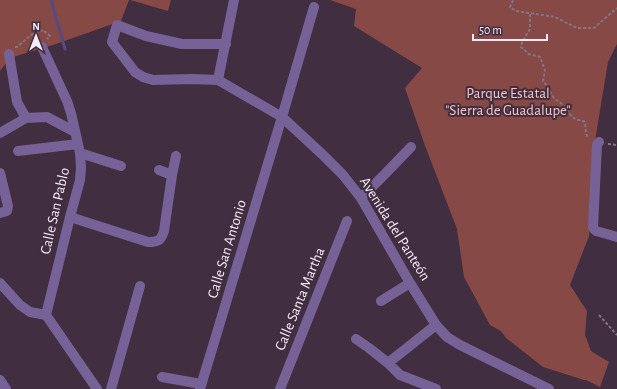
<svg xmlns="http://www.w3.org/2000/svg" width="617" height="389" font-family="'Alegreya Sans',sans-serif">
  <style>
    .green { fill: #864946 }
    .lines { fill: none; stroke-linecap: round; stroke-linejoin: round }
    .stream { stroke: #544c81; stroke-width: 3 }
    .path { stroke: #857584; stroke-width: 2; stroke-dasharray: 3 2; stroke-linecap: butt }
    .street { stroke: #766296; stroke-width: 10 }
    .labels { text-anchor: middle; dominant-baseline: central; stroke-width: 4; stroke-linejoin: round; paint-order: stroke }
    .park-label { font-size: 15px; fill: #f8c4c0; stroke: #412e40 }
    .street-label { font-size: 15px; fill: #f6eaf5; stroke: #412e40 }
  </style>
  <rect width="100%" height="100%" fill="#412e40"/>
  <!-- green -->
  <path class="green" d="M0,0h129l-8,21 -65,23 -46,14 -10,13z
    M130,0h41l-3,11z
    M330,0h287v44l-9,18 -13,79 -6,95 -19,49 17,26 -2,24 6,16 18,11 -9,25 -14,-7h-2l-41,-13 -37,-29 -5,-7 -11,-6 -26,-48 -7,-48 -33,-86 -19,-55 17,-20 -68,-42 2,-17z"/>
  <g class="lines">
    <!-- stream -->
    <path class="stream" d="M51,0l14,49"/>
    <!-- path -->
    <path class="path" d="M513,0l-3,7 6,4 39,6 22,11h17l23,-20
      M530,14v15l-8,13 -1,5 8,7 11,3 5,13 -2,11c4,4 6,9 9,14 2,4 6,6 10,9 9,8 6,15 22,17 3,7 0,13 5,17
      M15,47h2l14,-12 12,-5 7,6 -3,3
      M608,144l9,1
      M599,315l18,20"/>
    <!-- street -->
    <path class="street" d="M226,44h-44l-36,-8 -29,-11 -5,17 23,30 8,5 10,3 39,-1 26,1 64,37 41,38 20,20 18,23 49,85 26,42 11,12 13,8 89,44
      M42,47l25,54 4,12 9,40 1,15 -1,12 -10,37 -24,98
      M9,54l8,48 9,16
      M218,80l16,-80
      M0,133l26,-15 21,-1 28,15
      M599,142l-2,3 -4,82 1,2 2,2 21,6
      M18,151l60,-7
      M80,153l41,13
      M159,170l13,5
      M0,173l8,33 -1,5 -7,2
      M361,198l24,-24 26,-27
      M70,217l78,25c11,0 13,-2 16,-11l8,-56 4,-19
      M0,283l20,22 10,7 16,3 51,74
      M381,301l29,-18
      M356,339l13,9 19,15 12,12 36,14
      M388,363l48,-38
      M162,377l39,7
      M0,380l6,9
      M111,389l29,-103
      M200,389l82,-272 32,-110
      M280,389l67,-168"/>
  </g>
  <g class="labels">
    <!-- park labels -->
    <g class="park-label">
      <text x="508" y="93">Parque Estatal<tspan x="508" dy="17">"Sierra de Guadalupe"</tspan></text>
    </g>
    <!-- street labels -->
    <g class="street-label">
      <text transform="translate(55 211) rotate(-77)">Calle San Pablo</text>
      <text transform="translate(395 229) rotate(58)">Avenida del Panteón</text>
      <text transform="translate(227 249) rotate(-73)">Calle San Antonio</text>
      <text transform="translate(300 299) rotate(-68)">Calle Santa Martha</text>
    </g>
  </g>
  <!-- north arrow -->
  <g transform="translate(36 36)" stroke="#412e40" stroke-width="3" paint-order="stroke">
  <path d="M0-3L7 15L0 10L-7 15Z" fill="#f6eaf5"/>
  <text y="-6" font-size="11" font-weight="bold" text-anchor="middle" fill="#f6eaf5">N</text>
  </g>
  <!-- scale -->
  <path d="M473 34v6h74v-6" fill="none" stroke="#f6eaf5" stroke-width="2"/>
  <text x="479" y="34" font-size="12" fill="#f6eaf5" stroke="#412e40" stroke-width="3" paint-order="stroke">50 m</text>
</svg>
